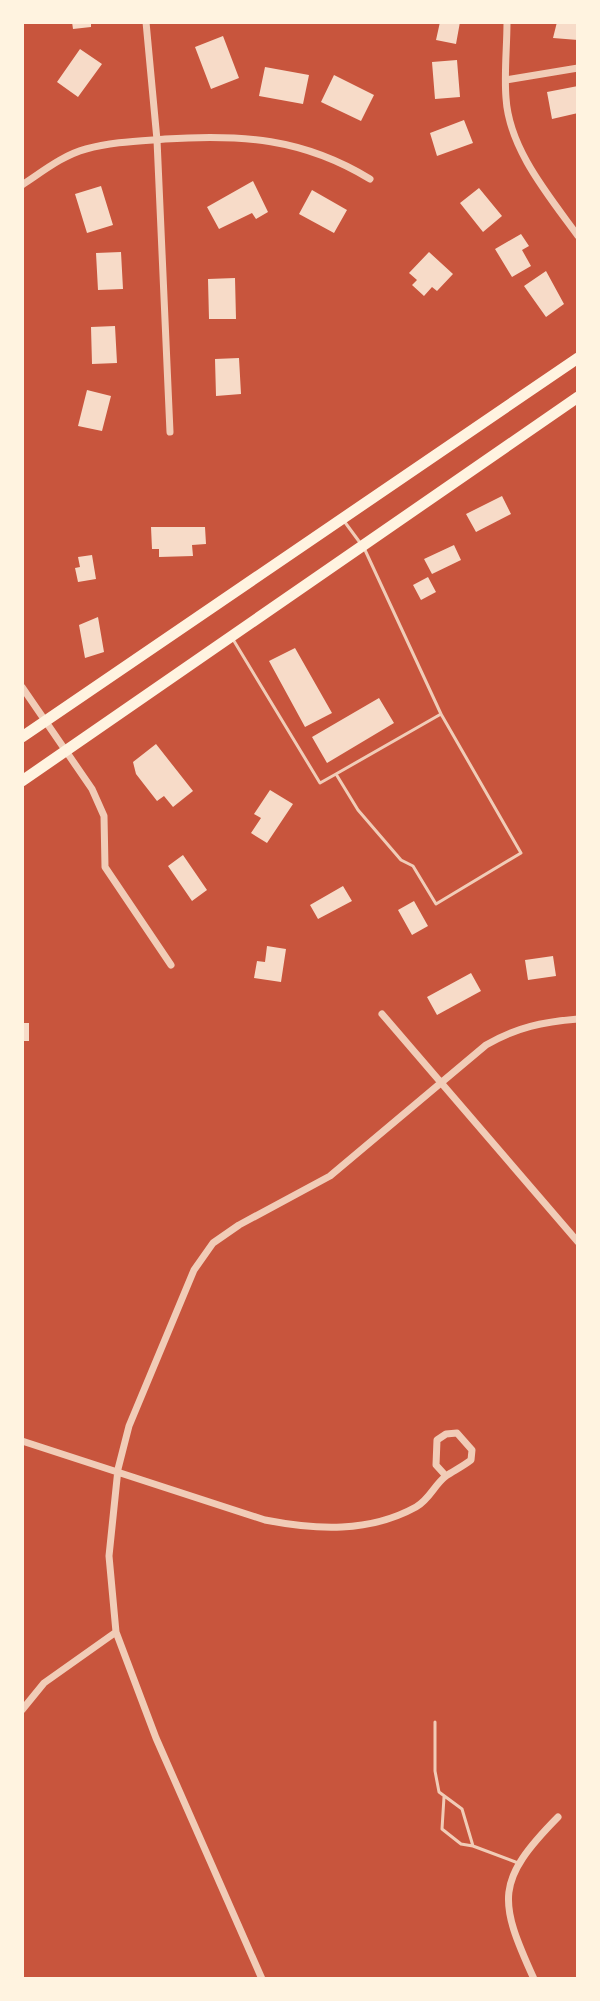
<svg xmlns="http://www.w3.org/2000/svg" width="600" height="2001" font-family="'Fira Sans',sans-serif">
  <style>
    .building { fill: #f7dbc8 }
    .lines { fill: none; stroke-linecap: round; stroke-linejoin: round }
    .service { stroke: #f1ccb7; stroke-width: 3 }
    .minor { stroke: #f1ccb7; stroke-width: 7 }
    .primary { stroke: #fff3e0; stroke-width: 11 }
  </style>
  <rect width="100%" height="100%" fill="#c8553d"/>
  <!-- building -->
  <path class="building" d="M72,22h19v5l-18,2z
    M440,22h20l-4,22 -20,-4z
    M557,22h21v18l-25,-2z
    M223,36l16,42 -28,11 -16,-42z
    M80,49l22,15 -24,33 -21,-15z
    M457,60l3,37 -25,2 -3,-37z
    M265,67l44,8 -6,29 -44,-8z
    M334,75l40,20 -13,26 -40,-19z
    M578,86v27l-26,6 -5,-27z
    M464,120l9,23 -36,13 -7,-23z
    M253,181l15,31 -12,7 -4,-6 -33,16 -12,-22z
    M101,186l12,39 -26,8 -12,-39z
    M479,188l23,28 -19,16 -23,-29z
    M312,190l35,20 -13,23 -35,-19z
    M521,234l8,12 -7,4 9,16 -19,11 -17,-28z
    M121,252l2,37 -25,1 -2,-37z
    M429,252l24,22 -16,17 -5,-4 -8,9 -12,-11 5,-5 -8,-7z
    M546,271l18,33 -18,13 -22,-31z
    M235,278l1,41h-27l-1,-40z
    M115,326l2,37 -25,1 -1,-37z
    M239,358l2,36 -25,2 -1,-37z
    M87,390l24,6 -9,35 -24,-5z
    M502,496l9,18 -35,18 -10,-18z
    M151,527h54l1,17 -14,1 1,11 -34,1v-8h-7z
    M454,545l7,15 -29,14 -8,-15z
    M92,555l4,24 -18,3 -3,-14 5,-1 -2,-10z
    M428,577l8,15 -15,8 -8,-15z
    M98,617l6,35 -19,6 -6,-33z
    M295,648l37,65 -27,14 -36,-66z
    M379,698l15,25 -67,40 -15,-26z
    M156,744l37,47 -20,16 -9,-11 -7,5 -21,-27 -3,-12z
    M270,790l23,14 -26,39 -16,-10 10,-15 -7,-4z
    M183,855l24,35 -15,11 -24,-35z
    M343,886l9,15 -34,18 -8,-14z
    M414,901l14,25 -16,9 -14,-25z
    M267,946l19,3 -5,33 -27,-4 3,-17 8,1z
    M553,956l3,20 -28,4 -3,-20z
    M471,973l10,18 -44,24 -10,-18z
    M22,1023h7v18h-7z"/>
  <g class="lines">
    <!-- service -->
    <path class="service" d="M344,521l17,23
      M365,550l76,164
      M234,641l86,142 16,-9 105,-60 80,139 -85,51 -23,-38 -12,-6 -43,-50 -22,-36
      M435,1722v49l4,21 23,17 11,37 45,17
      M444,1797l-2,32 19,15 12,2"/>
    <!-- minor -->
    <path class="minor" d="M146,22l11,118 13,292
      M507,22c0,25 -3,51 -1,76 3,51 43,98 72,138
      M506,80l72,-12
      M22,185c20,-13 41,-30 64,-36 25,-7 53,-8 79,-10 76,-5 138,-1 205,40
      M22,687l70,102 12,27 1,51 66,98
      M382,1014l196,228
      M22,1441l243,79c51,10 104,13 151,-13 14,-8 18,-22 30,-31 7,-5 16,-9 25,-16l1,-10 -15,-17 -11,1 -9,6 -1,25 10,11
      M22,1710l22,-27 72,-51
      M262,1979l-106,-241 -40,-106 -7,-76 9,-87 11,-43 65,-156 19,-27 26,-18 91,-49 156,-131c31,-18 57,-23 92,-26
      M534,1979c-36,-79 -39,-98 24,-162"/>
    <!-- primary -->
    <path class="primary" d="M22,737l556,-379
      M22,781l556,-384"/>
  </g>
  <!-- border -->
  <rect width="600" height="2001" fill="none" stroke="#fff3e0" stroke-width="48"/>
</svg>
